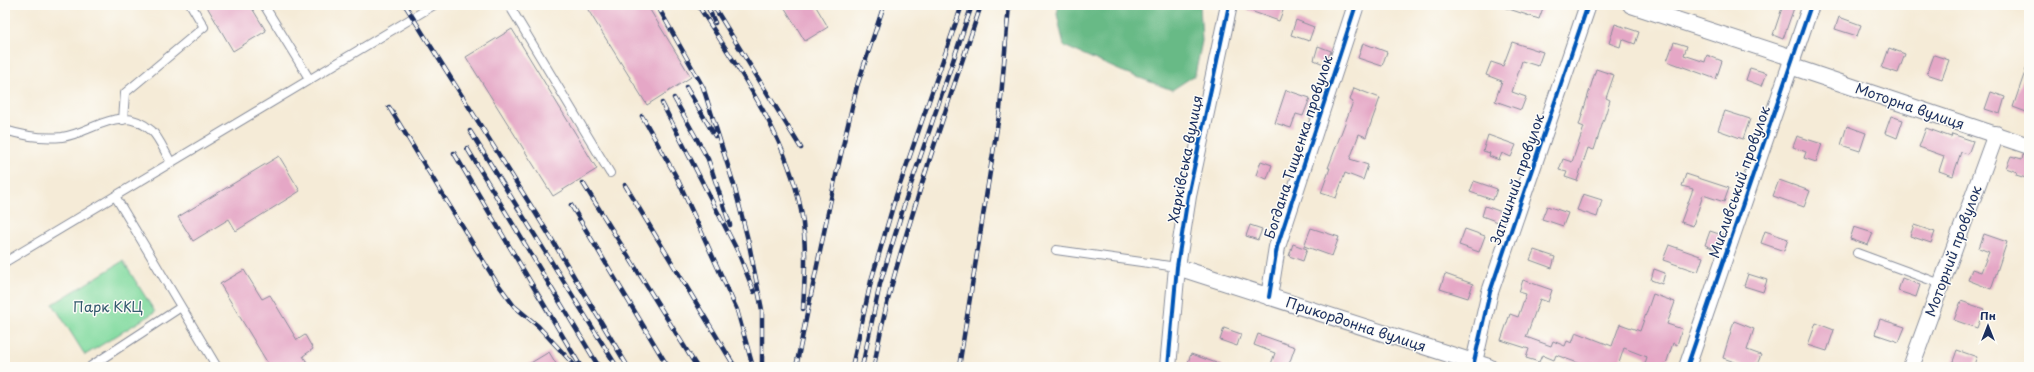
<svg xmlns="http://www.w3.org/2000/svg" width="2034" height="372" font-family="'Playpen Sans',sans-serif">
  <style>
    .green { fill: #81da9f; stroke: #4e847e }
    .forest { fill: #68ba86; stroke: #427472 }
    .building { fill: #e5a7c6 }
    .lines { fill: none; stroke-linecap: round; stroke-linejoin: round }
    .lane-casing { stroke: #888d9a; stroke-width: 10 }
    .street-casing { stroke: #888d9a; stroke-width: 18 }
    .lane { stroke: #fff; stroke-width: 8 }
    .street { stroke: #fff; stroke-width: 16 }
    .rail-casing { stroke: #1b2f5e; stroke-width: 4.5 }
    .rail { stroke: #fdfcf7; stroke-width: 3; stroke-dasharray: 9; stroke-linecap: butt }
    .cycleway-casing { stroke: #fdfcf7; stroke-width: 6 }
    .cycleway { stroke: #0057b8; stroke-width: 4 }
    .labels { text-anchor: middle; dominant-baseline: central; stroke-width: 3; stroke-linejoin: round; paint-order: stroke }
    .street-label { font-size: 14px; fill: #1b2f5e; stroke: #fdfcf7 }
    .park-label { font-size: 14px; fill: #345a6e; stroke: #fdfcf7 }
  </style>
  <rect width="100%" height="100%" fill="#fdfcf7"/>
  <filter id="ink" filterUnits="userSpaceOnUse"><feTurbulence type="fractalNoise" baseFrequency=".025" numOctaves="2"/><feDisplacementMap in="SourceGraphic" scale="8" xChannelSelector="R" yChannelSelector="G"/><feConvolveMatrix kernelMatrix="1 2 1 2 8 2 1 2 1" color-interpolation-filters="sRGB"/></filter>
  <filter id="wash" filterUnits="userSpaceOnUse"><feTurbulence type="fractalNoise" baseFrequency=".012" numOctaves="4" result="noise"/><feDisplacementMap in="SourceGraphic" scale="16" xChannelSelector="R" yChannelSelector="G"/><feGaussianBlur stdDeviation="0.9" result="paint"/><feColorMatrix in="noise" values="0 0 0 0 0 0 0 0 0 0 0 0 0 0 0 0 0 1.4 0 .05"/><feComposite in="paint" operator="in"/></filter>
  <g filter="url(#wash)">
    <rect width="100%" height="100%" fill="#f5ebd7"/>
    <!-- green -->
    <path class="green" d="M123,261l32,51 -70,43 -32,-51z"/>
    <!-- forest -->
    <path class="forest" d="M1059,5h141l2,36 -7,34 -23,15 -51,-19 -57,-25 -7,-32z"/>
    <g id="blocks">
      <!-- building -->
      <path class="building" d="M206,5h44l16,26 -33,20z
        M585,5h62l44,72 -44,28z
        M783,5h32l13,22 -23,14z
        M1239,5h35l10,3 -5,13 -40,-14z
        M1503,5h41l-5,14 -36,-12z
        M1783,5h12l-12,34 -10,-4z
        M1839,17l22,8 -4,11 -22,-7z
        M1296,20l18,7 -5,14 -18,-6z
        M1615,24l24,8 -4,12 -13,-5 -2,8 -11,-4z
        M512,29l85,140 -44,27 -87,-139z
        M1512,42l31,10 -5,14 -16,-5 -10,31 14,5 -5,13 -26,-9 7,-20 -16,-6 5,-13 12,4z
        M1674,42l13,4 -3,9 21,7 2,-7 15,6 -6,18 -49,-18z
        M1363,43l24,9 -5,14 -24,-8z
        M1318,46l13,5 -5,14 -12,-5z
        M1889,48l16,6 -7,19 -16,-5z
        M1934,55l15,5 -7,19 -15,-5z
        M2027,66h2v47l-16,-6z
        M1750,68l17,5 -5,13 -16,-6z
        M1596,69l18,6 -8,23 4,2 -16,50 -6,-2 -11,33 -12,-4 2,-5 -8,-2 4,-11 9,3 12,-35 -5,-2z
        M1354,88l26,10 -14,39 -7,-3 -9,25 18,6 -5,15 -18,-7 -9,25 -15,-5 9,-25h-2l25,-66 -3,-2z
        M1286,90l24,8 -7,18 -7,-2 -5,14 -16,-5z
        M1991,92l14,5 -5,17 -15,-5z
        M1725,111l25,8 -7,20 -25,-9z
        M1891,116l12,4 -6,18 -12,-5z
        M1847,126l19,7 -6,18 -19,-6z
        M1926,128l25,9 1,-3 21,7 -5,13 -7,-2 -8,24 -14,-5 5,-15 -25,-9z
        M1488,135l28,10 -5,12 -9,-4 -3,7 -10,-4 1,-3 -7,-2z
        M1797,136l25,8 -6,18 -12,-4 2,-6 -13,-5z
        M2023,154l6,1v24l-13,-4 1,-3 -11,-4 5,-12 11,3z
        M279,156l21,35 -64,40 -7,-12 -36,22 -15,-24z
        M1261,161l11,4 -5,14 -11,-4z
        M1686,174l43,14 -5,14 -21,-7 -10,31 -12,-4 12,-33 -11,-3z
        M1779,180l31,11 -6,16 -31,-11z
        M1474,181l23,8 -4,11 -23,-8z
        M1583,194l19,6 -5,17 -20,-7z
        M1485,206l17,6 -4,10 -16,-6z
        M1547,206l21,7 -5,13 -21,-7z
        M1250,225l12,4 -4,11 -12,-4z
        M1914,225l21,7 -4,11 -21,-7z
        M1854,227l19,6 -5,12 -18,-6z
        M1311,228l28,9 -7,19 -28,-10z
        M1465,229l20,7 -6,16 -20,-7z
        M1710,231l12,4 -5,15 -12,-5z
        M1765,231l23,8 -4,12 -23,-8z
        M1984,234l23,8 -16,47 -23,-9 4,-11 9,3 8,-20 -10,-4z
        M1293,244l14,5 -4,12 -14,-5z
        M1669,245l34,12 -5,15 -35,-12z
        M1534,250l21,7 -3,11 -22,-8z
        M1654,269l11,4 -3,11 -11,-4z
        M244,270l18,29 8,-4 27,45 8,-5 8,14 -10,7 7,11h-40l-50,-83z
        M1445,274l28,10 -5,14 -28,-9z
        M1748,274l19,6 -4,12 -19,-6z
        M1902,278l18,7 -4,12 -18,-6z
        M1523,280l29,10 -4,12 -8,-3 -14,38 25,9 2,-5 12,5 2,-5 5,2 4,-11 36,14 8,-22 20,7 13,-37 22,8 -8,22 15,5 -5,16 -4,-2 -8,24h-21l3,-10 -23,-9 -6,18 -6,-2 -1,3h-22l-33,-12 -2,5 -12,-5 -3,7 -13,-4 3,-9 -28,-9 9,-26 8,3 8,-23 -7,-2z
        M1961,301l23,8 -7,19 -23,-8z
        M1880,319l25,8 -6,15 -24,-8z
        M1734,321l20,8 -7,21 14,5 -5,12h-7l-26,-9z
        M1816,323l18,7 -7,21 -19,-6z
        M1224,328l17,6 -4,12 -17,-6z
        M1258,334l37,13 -7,20h-18l5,-14 -21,-8z
        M1957,350l20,7 -4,10h-22z
        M549,352l9,15h-34z
        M1191,354l31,11v2h-29l-6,-2z"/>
    </g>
  </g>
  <g filter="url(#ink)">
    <use href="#blocks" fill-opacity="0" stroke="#888d9a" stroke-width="1"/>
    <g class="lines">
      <defs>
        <path id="lane" d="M264,5l46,75
          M509,5l101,168
          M123,120l2,-27 79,-66 -13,-22
          M5,130c19,6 38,9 57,7 31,-4 58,-35 90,-6 8,8 13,22 19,31
          M115,196l102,171
          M1056,250l121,17
          M1857,253l84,31
          M5,262l429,-257
          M92,367l-1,-1 90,-59"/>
        <path id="street" d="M1631,5l162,53
          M1790,66l239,80
          M1177,267l312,100
          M1269,297l8,-50 79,-242
          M1474,362l16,-70 98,-287
          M1168,367l9,-100 11,-71 41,-191
          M1687,367l124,-362
          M1911,367l85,-233"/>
      </defs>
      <!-- lane casing -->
      <use href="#lane" class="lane-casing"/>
      <!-- street casing -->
      <use href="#street" class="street-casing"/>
      <!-- lane -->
      <use href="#lane" class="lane"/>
      <!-- street -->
      <use href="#street" class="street"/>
      <defs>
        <path id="rail" d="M405,5l143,228 80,134
          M657,5l46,82 31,98 15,59 13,66v57
          M698,5c40,64 88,129 103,205 6,33 4,66 2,99
          M707,5l8,18
          M713,5l88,143
          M686,87l29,49
          M674,98l34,61 22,66
          M662,103l76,149 16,40
          M389,107l106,173 19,26 24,20 38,41
          M642,116l35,62 60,132 16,57
          M470,131l147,236
          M467,148l132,219
          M454,153l127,214
          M583,183l114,184
          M625,185l110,182
          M571,205l97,162
          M796,367l38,-183 23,-98 27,-81
          M852,367l19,-86 25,-85 66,-191
          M862,367l18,-83 26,-85 66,-194
          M874,367c9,-56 25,-110 42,-164 20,-66 43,-132 65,-198
          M959,367l41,-258 9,-104"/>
      </defs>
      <!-- rail casing -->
      <use href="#rail" class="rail-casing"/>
      <!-- rail -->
      <use href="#rail" class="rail"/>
      <defs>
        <path id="cycleway" d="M1269,297l8,-50 79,-242
          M1474,362l16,-70 98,-287
          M1168,367l9,-100 11,-71 41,-191
          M1687,367l124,-362"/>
      </defs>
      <!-- cycleway casing -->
      <use href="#cycleway" class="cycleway-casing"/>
      <!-- cycleway -->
      <use href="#cycleway" class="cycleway"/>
    </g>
  </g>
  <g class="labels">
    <!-- street labels -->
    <g class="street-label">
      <text transform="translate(1910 106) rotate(19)">Моторна вулиця</text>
      <text transform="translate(1298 147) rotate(-72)">Богдана Тищенка провулок</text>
      <text transform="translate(1185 159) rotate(-79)">Харківська вулиця</text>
      <text transform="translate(1517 179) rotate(-71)">Затишний провулок</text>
      <text transform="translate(1739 182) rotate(-71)">Мисливський провулок</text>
      <text transform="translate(1953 251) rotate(-70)">Моторний провулок</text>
      <text transform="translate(1356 324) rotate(18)">Прикордонна вулиця</text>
    </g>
    <!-- park labels -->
    <g class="park-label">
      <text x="108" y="306">Парк ККЦ</text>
    </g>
  </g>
  <!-- margin -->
  <rect width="2034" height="372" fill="none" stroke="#fdfcf7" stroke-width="20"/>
  <!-- north arrow -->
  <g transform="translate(1988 326)" stroke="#fdfcf7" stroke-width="3" paint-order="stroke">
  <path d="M0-3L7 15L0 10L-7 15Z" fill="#1b2f5e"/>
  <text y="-6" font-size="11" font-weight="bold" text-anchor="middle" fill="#1b2f5e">Пн</text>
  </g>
</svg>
